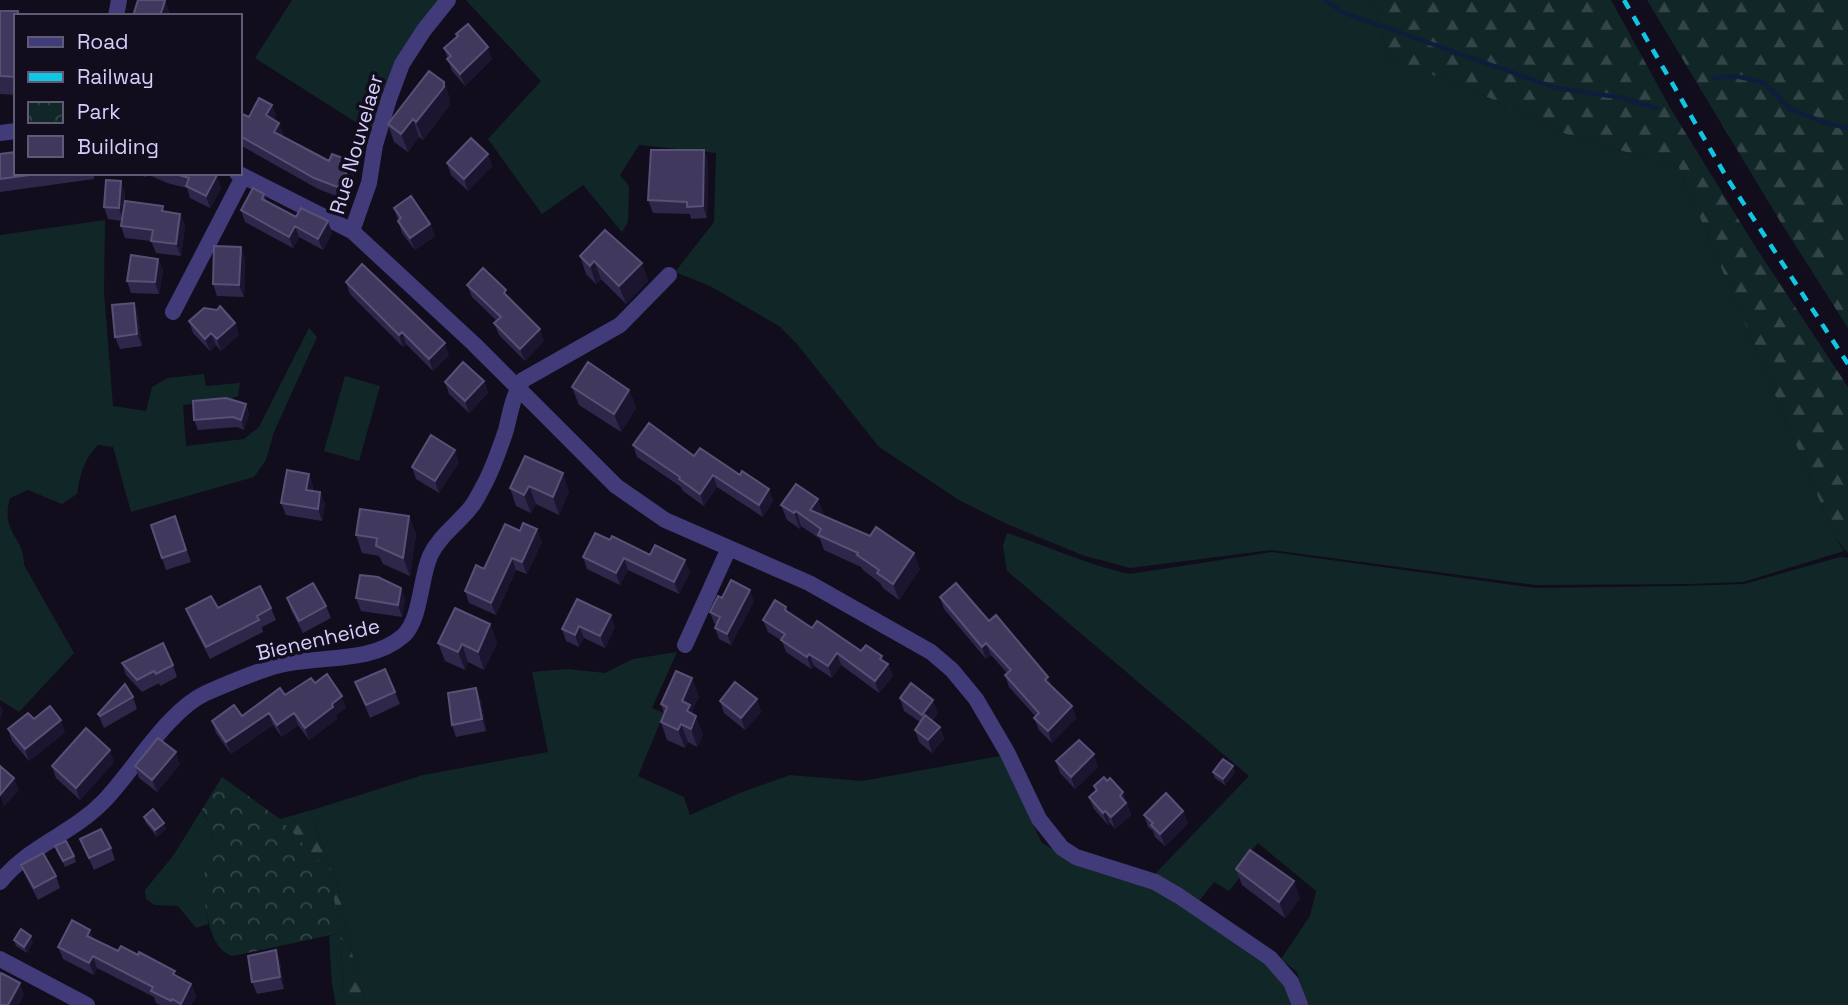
<svg xmlns="http://www.w3.org/2000/svg" width="1848" height="1005" font-family="'Space Grotesk',sans-serif">
  <style>
    .grass { fill: #112727 }
    .forest { fill: url(#forest-firs) }
    .park { fill: url(#park-crowns) }
    .lines { fill: none; stroke-linecap: round; stroke-linejoin: round }
    .stream { stroke: #0e1d3c; stroke-width: 4.5 }
    .minor { stroke: #413c79; stroke-width: 16 }
    .rail { stroke: #11c5e4; stroke-width: 4.5; stroke-dasharray: 10 9; stroke-linecap: butt }
    .wall { fill: #2f274a }
    .shaded-wall { fill: #1c1530 }
    .building { fill: #41395d; stroke: #585076; stroke-width: 2 }
    .labels { text-anchor: middle; dominant-baseline: central; stroke-width: 7; stroke-linejoin: round; paint-order: stroke }
    .street-label { font-size: 21px; fill: #d5cdfb; stroke: #110d1d }
  </style>
  <defs>
    <pattern id="forest-firs" width="22" height="20" patternUnits="userSpaceOnUse" patternTransform="scale(1.75)"><rect width="22" height="20" fill="#112727"/><path d="M5 1l3.5 6h-7zM16 11l3.5 6h-7z" fill="#334547"/></pattern>
    <pattern id="park-crowns" width="20" height="18" patternUnits="userSpaceOnUse" patternTransform="scale(1.75)"><rect width="20" height="18" fill="#112727"/><path d="M2 6a3 3 0 1 1 6 0M12 15a3 3 0 1 1 6 0" fill="none" stroke="#334547"/></pattern>
  </defs>
  <rect width="100%" height="100%" fill="#110d1d"/>
  <!-- grass -->
  <path class="grass" d="M292,0h149l-63,112 -7,20 -116,-74z
    M466,0h907l16,59 79,29 98,46 113,34 157,371 8,12 -101,31 -54,2 -153,1 -265,-35 -141,18 -48,-13 -75,-31 -48,-24 -80,-53 -82,-103 -18,-18 -69,-40 -35,-14 39,-50 2,-69 -77,-8 -19,30 9,11 -1,36 -6,10 -39,-47 -41,29 -54,-75 53,-58z
    M105,220l-1,71 9,115 33,5 6,-24 16,-9 36,-4 2,12 34,-3 -2,13 -10,4 -45,5 3,41 58,-7 15,-12 50,-99 8,9 -43,95 -8,28 -12,17 -123,35 -18,-65 -15,-2c-14,14 -18,29 -21,49l-15,10 -34,-14 -18,8c-10,36 14,37 14,67l50,88 -55,59 -19,-12v-465z
    M345,376l35,10 -21,75 -35,-10z
    M1007,533c41,13 81,32 123,41l142,-22 264,36 146,-2 62,-2 96,-27 8,1v447h-541l-10,-33 -16,-13 29,-43 6,-25 -58,-48 -13,15 6,6 -22,27 -15,-9 -15,19 -44,-27 94,-98 -242,-205 -4,-25z
    M677,652l-25,56 12,5 -26,63 46,21 6,18 50,-22 50,-18 72,6 138,-25 42,87 49,27 41,10 29,11 114,76 21,38h-931l-19,-76 -7,-40 -30,-78 114,-36 125,-23 -16,-80 35,-3 38,4 28,-14z
    M201,811l11,16 -1,19 -5,17 -1,29 3,32 -12,4 -18,-22 -23,-1 -9,-6 -1,-9 28,-34z
    M340,933l5,72h-9l-4,-21 -3,-48z"/>
  <!-- forest -->
  <path class="forest" d="M1373,0h238l58,106 84,137 95,144v166l-12,-14 -157,-371 -113,-34 -98,-46 -79,-29z
    M1647,0h201v328l-68,-107z
    M309,811l30,78 7,40 19,76h-20l-5,-72 -18,-69 -42,-45z"/>
  <!-- park -->
  <path class="park" d="M222,777l58,42 42,45 11,29 7,40 -107,23c-29,-7 -31,-70 -27,-94 2,-11 7,-21 5,-32 0,-7 -6,-14 -10,-19z"/>
  <g class="lines">
    <!-- stream -->
    <path class="stream" d="M1325,0l17,12 214,76 62,9 38,11
      M1714,78l21,-2 28,6 27,27 36,14 22,5"/>
    <!-- minor -->
    <path class="minor" d="M116,16l3,-16
      M0,133l16,-2
      M237,173l115,58 122,113 142,142 49,34 144,63 122,69 21,18 24,29 31,53 32,67 23,29 14,9 79,25 24,14 91,62 21,24 9,23
      M352,231l17,-48 6,-38 14,-46 13,-35 22,-34 24,-30
      M173,312l70,-135
      M685,645l44,-97
      M0,882c31,-38 71,-47 104,-81 30,-31 63,-90 102,-108 23,-10 50,-22 74,-28 39,-10 91,-1 123,-29 18,-16 17,-57 27,-80 9,-20 28,-32 41,-49 5,-6 9,-15 13,-22 9,-17 16,-37 22,-55 4,-16 7,-35 17,-50l97,-55 49,-50
      M0,959l87,46"/>
    <!-- rail -->
    <path class="rail" d="M1624,0l103,178 121,186"/>
  </g>
  <!-- wall -->
  <path class="wall" d="M0,11l16,5v79l-16,-1z
    M456,34l36,25 -27,27 -13,-15 -8,-23 13,-11z
    M444,82l6,18v5l-27,35 -4,-3 -11,15 -14,-10 -6,-18z
    M272,105l4,11 -2,4 5,3 4,11 -1,2 47,25 26,11 -11,27 -26,-10 -78,-44v-32l9,4z
    M704,150l4,12 -1,56 -16,1 -1,-5 -37,-1 -5,-13z
    M0,154l16,19h78v6l-94,13z
    M488,154l4,12 -24,25 -17,-16 -4,-12z
    M130,173h82l9,15 -11,20 -20,-10 -3,-10 -20,-5 -20,-9 -1,3z
    M125,193v8l40,10 15,3 5,12 -4,30 -25,-3 -5,-12 -26,-3 -4,-12 1,-5 -14,-2 -4,-12z
    M264,194l3,8 29,15 36,16 -9,17 -24,-13 -6,11 -48,-26 -4,-12z
    M394,208l36,16 5,12 -20,14 -13,-17z
    M241,247l4,13 -1,37 -27,-1 -4,-12z
    M580,256l62,7 6,18 -22,23 -25,-25 -5,5 -10,-10z
    M158,259l5,12 -4,23 -28,-1 -4,-12z
    M346,282l103,73 -16,16 -27,-27 -3,3 -53,-53z
    M467,285l42,13 35,43 -19,20 -26,-26 -5,-12 3,-2 -25,-24z
    M134,303l4,12 4,31 -22,3 -5,-12z
    M189,321l46,2 4,12 -18,16 -5,-6 -6,6 -17,-18z
    M484,381l4,12 -19,20 -20,-19 -4,-12z
    M572,387l57,3 7,18 -15,24 -42,-27z
    M246,404l3,10 -5,16 -7,-3 -39,3 -4,-10z
    M633,445l61,11 75,33 4,12 -10,16 -46,-30 -13,19 -21,-15 -2,-4 -44,-30z
    M525,456l44,35 -10,24 -23,-11 -5,9 -15,-7 -6,-18z
    M459,462l-20,31 -23,-14 -4,-12z
    M309,474l4,12v5l7,1 5,12 -3,17 -36,-6 -5,-12z
    M781,505l43,9 -1,1 97,54 -21,31 -16,-12 -3,-5 -17,-13 -2,-3 -37,-17 -4,-11 -19,-13 -1,3 -13,-9z
    M175,516l16,46 -25,8 -15,-45z
    M409,516l7,18 -6,42 -27,-12 -4,-8 -17,-3 -6,-18z
    M537,529l5,13 -15,32 -11,-4 -20,45 -27,-12 -4,-12 19,-22 36,-38z
    M610,540l40,15 40,17 -11,22 -51,-24 -8,15 -33,-16 -4,-12z
    M401,588l4,12 -3,17 -41,-6 -5,-13z
    M940,597l49,24 59,56 4,10 20,19 4,12 -24,25 -13,-13 -5,-12 2,-1 -27,-30 -4,-12 2,-2 -16,-18 -5,4 -42,-50z
    M287,598l39,8 5,12 -28,15 -12,-23z
    M577,599l38,28 -10,21 -21,-10 -5,9 -13,-6 -4,-12z
    M754,601l-23,44 -12,-6 -4,-11 2,-3 -3,-2 -4,-11z
    M786,607l2,5 24,16 49,23 21,5 2,6 4,2 5,12 -14,17 -38,-28 -9,13 -18,-12 -3,3 -25,-17 -4,-11 -14,-9 -5,-12z
    M218,608h53l5,12 -14,7 1,5 -53,27 -19,-37 -5,-13z
    M490,624l7,19 -13,27 -16,-8 -3,8 -20,-9 -7,-18z
    M122,663l51,2 4,12 -17,9 -1,-3 -17,9 -16,-17z
    M692,678l7,19 -7,13 11,24 -6,13 -9,-5 -3,6 -18,-8 -6,-18 3,-8 -3,-10z
    M355,682l40,10 5,12 -30,14z
    M315,683l31,25 -10,7 1,4 -28,21 -11,-15 -16,12 -9,-12 -42,29 -15,-21 -4,-12 30,-5z
    M133,697l4,12 -33,19 -6,-14z
    M900,698l38,15 -6,8 8,6 4,12 -12,14 -13,-11 -4,-12 5,-8 -16,-11z
    M757,699l4,13 -16,18 -21,-17 -4,-12z
    M481,700l5,31 -30,6 -4,-12z
    M34,719l31,13 -36,29 -17,-20 -4,-12z
    M1056,761l42,6 -23,22 -15,-16z
    M114,762l-34,38 -24,-22 -4,-12z
    M180,764l-23,28 -18,-14 -4,-12z
    M1233,766l2,6 -10,13 -10,-7 -2,-6z
    M1107,781l16,11 8,23 -16,14 -5,-6 -2,2 -14,-16 -5,-12 7,-5 -2,-6z
    M1183,811l5,12 -23,23 -10,-9 -2,-6 -5,-4 -4,-12z
    M144,817l22,12 -9,8 -11,-14z
    M80,839l31,9 4,12 -21,10z
    M55,846l19,10 2,6 -11,5z
    M21,865l35,11 4,12 -22,12 -12,-23z
    M1236,869l64,29 -15,20 -43,-33z
    M94,939l24,12 59,25 14,8 5,12 -5,9h-31l-4,-2 -2,-6 -57,-29 -3,7 -31,-16 -5,-12z
    M14,940l19,2 -6,11 -11,-7z
    M280,962l4,27 -27,5 -5,-12z"/>
  <!-- shaded-wall -->
  <path class="shaded-wall" d="M165,1l5,12 -1,3h-9z
    M488,47l4,12 -27,27 -5,-12z
    M444,82l6,18v5l-27,35 -7,-18z
    M272,105l4,11 -6,11 -4,-12z
    M413,119l6,18 -11,15 -7,-18z
    M279,123l4,11 -5,9 -4,-11z
    M704,150l4,12 -1,56 -4,-12z
    M488,154l4,12 -24,25 -4,-12z
    M351,161l4,11 -11,27 -4,-11z
    M217,175l4,13 -11,20 -4,-12z
    M121,181l4,12 -2,28 -4,-13z
    M180,214l5,12 -4,30 -5,-12z
    M328,221l4,12 -9,17 -5,-11z
    M430,224l5,12 -20,14 -5,-12z
    M295,226l4,11 -6,11 -4,-11z
    M241,247l4,13 -1,37 -5,-12z
    M158,259l5,12 -4,23 -4,-12z
    M594,261l7,18 -5,5 -6,-18z
    M642,263l6,18 -22,23 -7,-18z
    M134,303l4,12 4,31 -5,-12z
    M235,323l4,12 -18,16 -4,-12z
    M540,329l4,12 -19,20 -5,-12z
    M402,332l4,12 -3,3 -4,-12z
    M211,333l5,12 -6,6 -5,-12z
    M445,343l4,12 -16,16 -4,-12z
    M484,381l4,12 -19,20 -4,-12z
    M629,390l7,18 -15,24 -7,-18z
    M246,404l3,10 -5,16 -3,-10z
    M455,450l4,12 -20,31 -4,-12z
    M563,473l6,18 -10,24 -6,-18z
    M309,474l4,12 -2,16 -5,-12z
    M713,475l4,12 -13,19 -4,-12z
    M529,486l7,18 -5,9 -7,-18z
    M769,489l4,12 -10,16 -4,-12z
    M320,492l5,12 -3,17 -4,-12z
    M818,499l6,15 -8,11 -6,-15z
    M796,511l5,15 -1,3 -6,-16z
    M409,516l7,18 -6,42 -7,-18z
    M537,529l5,13 -15,32 -5,-12z
    M914,553l6,16 -21,31 -6,-16z
    M512,558l4,12 -20,45 -5,-12z
    M624,558l4,12 -8,15 -4,-12z
    M685,560l5,12 -11,22 -5,-12z
    M401,588l4,12 -3,17 -4,-12z
    M750,590l4,11 -23,44 -4,-11z
    M611,615l4,12 -10,21 -5,-12z
    M490,624l7,19 -13,27 -6,-18z
    M579,626l5,12 -5,9 -4,-12z
    M986,643l5,12 -5,4 -4,-12z
    M462,644l6,18 -3,8 -7,-18z
    M837,653l4,12 -9,13 -4,-12z
    M809,654l5,12 -3,3 -4,-12z
    M882,656l4,11 2,-3 5,12 -14,17 -4,-12 5,-22z
    M1048,677l5,12 -8,-9z
    M692,678l7,19 -7,13 3,8 1,-2 7,18 -6,13 -15,-46z
    M476,688l5,12 5,31 -4,-12z
    M342,696l4,12 -10,7 1,4 -28,21 -4,-12 27,-24z
    M757,699l4,13 -16,18 -4,-12z
    M933,700l5,13 -12,14 -4,-12z
    M0,704l3,8 -3,8z
    M1072,706l4,12 -24,25 -4,-12z
    M269,713l4,12 -42,29 -5,-12z
    M294,713l4,12 -16,12 -5,-12z
    M61,720l4,12 -36,29 -4,-12z
    M681,724l7,18 -3,6 -7,-18z
    M940,727l4,12 -12,14 -4,-13z
    M110,750l4,12 -34,38 -4,-12z
    M176,752l4,12 -23,28 -5,-12z
    M1094,754l4,13 -23,22 -4,-12z
    M1233,766l2,6 -10,13 -2,-6z
    M14,778l5,12 -15,17 -4,-12z
    M1123,792l8,23 -16,14 -4,-12 9,-21z
    M1105,811l5,12 -2,2 -5,-12z
    M1183,811l5,12 -23,23 -5,-12z
    M164,823l2,6 -9,8 -2,-7z
    M1294,881l6,17 -15,20 -6,-16z
    M90,930l5,12 -8,-6z
    M31,936l2,6 -6,11 -3,-6z
    M276,950l4,12 4,27 -4,-12z
    M93,956l4,12 -3,7 -5,-12z
    M20,983l4,12 -5,10h-11z
    M191,984l5,12 -5,9h-10v-1z"/>
  <!-- building -->
  <path class="building" d="M138,0h25l2,1 -5,15h-27z
    M0,11h18v5h-2v61l-16,-1z
    M468,24l20,23 -28,27 -13,-15 4,-3 -7,-8 14,-12 -2,-2z
    M429,71l15,11v5l-28,35 -3,-3 -12,15 -13,-10z
    M259,98l13,7 -6,10 13,8 -5,9 55,29 3,-7 19,7 -11,27 -26,-10 -74,-42v-23l9,4z
    M471,138l17,16 -24,25 -17,-16z
    M651,150h53l-1,56 -16,1v-5l-39,-2z
    M16,152v21h28l-44,6v-25z
    M172,173h40l5,2 -11,21 -20,-10 3,-8z
    M106,180l15,1 -2,27 -15,-1z
    M253,188l11,6 -2,5 34,18 5,-9 27,13 -10,18 -23,-13 -6,11 -48,-27z
    M411,196l19,28 -20,14 -12,-17 3,-3 -7,-10z
    M125,201l38,5 -1,5 18,3 -4,30 -25,-3 2,-11 -32,-4z
    M605,230l37,33 -23,23 -25,-25 -4,5 -10,-10z
    M214,246l27,1 -2,38 -26,-1z
    M131,255l27,4 -3,23 -28,-1z
    M362,264l83,79 -16,16 -27,-27 -3,3 -53,-53z
    M483,268l23,22 -2,3 36,36 -20,20 -26,-26 7,-6 -34,-32z
    M134,303l3,31 -22,3 -3,-32z
    M220,306l15,17 -18,16 -6,-6 -6,6 -16,-18 15,-13 13,2z
    M463,362l21,19 -19,20 -20,-19z
    M588,362l41,28 -15,24 -42,-27z
    M226,398l20,6 -5,16 -8,-3 -39,3 -1,-19z
    M649,423l45,33 6,-8 40,27 2,-4 27,18 -10,16 -46,-30 -13,19 -21,-15 1,-2 -47,-32z
    M431,435l24,15 -20,31 -23,-14z
    M525,456l38,17 -10,24 -24,-11 -5,9 -14,-7z
    M287,470l22,4 -3,16 14,2 -2,17 -37,-6z
    M796,484l22,15 -8,11 60,26 6,-9 38,26 -21,31 -16,-11 2,-3 -22,-15 1,-2 -40,-18 3,-6 -25,-18 -2,2 -13,-8z
    M360,509l49,7 -6,42 -27,-12 1,-8 -21,-3z
    M175,516l11,34 -24,8 -11,-33z
    M523,523l14,6 -15,33 -10,-4 -21,45 -26,-12 11,-26 8,4 21,-45 15,7z
    M595,533l15,7 2,-4 38,19 5,-10 30,15 -11,22 -50,-24 -8,15 -33,-16z
    M360,575l18,2 23,11 -3,17 -42,-7z
    M731,580l19,10 -23,44 -12,-6 5,-11 -10,-5 8,-16 4,2z
    M313,583l13,23 -27,15 -12,-23z
    M956,583l33,38 7,-6 52,62 -3,3 27,26 -24,25 -14,-13 5,-5 -34,-38 6,-5 -25,-27 -4,4 -42,-50z
    M260,586l11,22 -14,8 2,4 -53,27 -20,-38 25,-13 7,12z
    M577,599l34,16 -11,21 -21,-10 -4,9 -13,-6z
    M775,600l11,7 -1,3 27,18 5,-7 44,30 5,-6 16,11 -2,3 8,5 -13,17 -38,-28 -9,13 -19,-12 -2,3 -26,-17 4,-6 -22,-14z
    M455,608l35,16 -12,28 -16,-8 -4,8 -20,-9z
    M163,643l10,22 -17,9 -2,-3 -17,9 -15,-17z
    M385,669l10,23 -29,13 -11,-23z
    M676,671l16,7 -10,23 8,4 -3,6 9,5 -5,13 -10,-5 -3,6 -17,-8 6,-15 -6,-3z
    M327,674l15,22 -10,8 1,3 -28,21 -11,-15 -17,12 -8,-12 -43,29 -14,-21 22,-16 8,11 38,-28 5,7 26,-17 4,5z
    M735,682l22,17 -16,19 -21,-17z
    M911,683l22,17 -11,15 -22,-17z
    M125,684l8,13 -33,19 -2,-2z
    M476,688l6,31 -30,6 -4,-32z
    M50,706l11,14 -36,29 -17,-20 20,-16 6,6z
    M925,715l15,12 -12,13 -13,-10z
    M86,728l24,22 -34,38 -24,-22z
    M158,738l18,14 -24,28 -17,-14z
    M1079,740l15,14 -23,23 -15,-16z
    M1223,759l10,7 -10,13 -10,-7z
    M0,766l14,12 -14,17z
    M1104,777l3,4 3,-3 13,14 -3,4 6,7 -15,14 -6,-6 -2,2 -14,-16 8,-7 -3,-4z
    M1166,793l17,18 -23,23 -9,-9 2,-2 -9,-8z
    M153,809l11,14 -9,7 -11,-13z
    M101,829l10,19 -22,10 -9,-19z
    M66,841l8,15 -11,5 -8,-15z
    M1250,850l44,31 -15,21 -43,-33z
    M43,853l13,23 -22,12 -13,-23z
    M72,920l18,10 -3,6 31,15 3,-5 17,9 1,-3 36,19 -2,3 18,10 -10,20 -9,-5 -1,2 -20,-10 2,-4 -60,-31 -4,7 -31,-16z
    M21,929l10,7 -7,11 -10,-7z
    M276,950l4,27 -28,5 -4,-26z
    M1,973l19,10 -12,22h-8v-30z"/>
  <g class="labels">
    <!-- street labels -->
    <g class="street-label">
      <text transform="translate(356 144) rotate(-74)">Rue Nouvelaer</text>
      <text transform="translate(318 639) rotate(-13)">Bienenheide</text>
    </g>
  </g>
  <!-- legend -->
  <rect x="14" y="14" width="228" height="161" fill="#110d1d" stroke="#5f5a76" stroke-width="2"/>
  <rect x="28" y="37" width="35" height="10" fill="#413c79" stroke="#5f5a76" stroke-width="2"/>
  <text x="77" y="49" font-size="21" fill="#d5cdfb">Road</text>
  <rect x="28" y="72" width="35" height="10" fill="#11c5e4" stroke="#5f5a76" stroke-width="2"/>
  <text x="77" y="84" font-size="21" fill="#d5cdfb">Railway</text>
  <rect x="28" y="102" width="35" height="21" fill="url(#park-crowns)" stroke="#5f5a76" stroke-width="2"/>
  <text x="77" y="119" font-size="21" fill="#d5cdfb">Park</text>
  <rect x="28" y="136" width="35" height="21" fill="#41395d" stroke="#5f5a76" stroke-width="2"/>
  <text x="77" y="154" font-size="21" fill="#d5cdfb">Building</text>
</svg>
